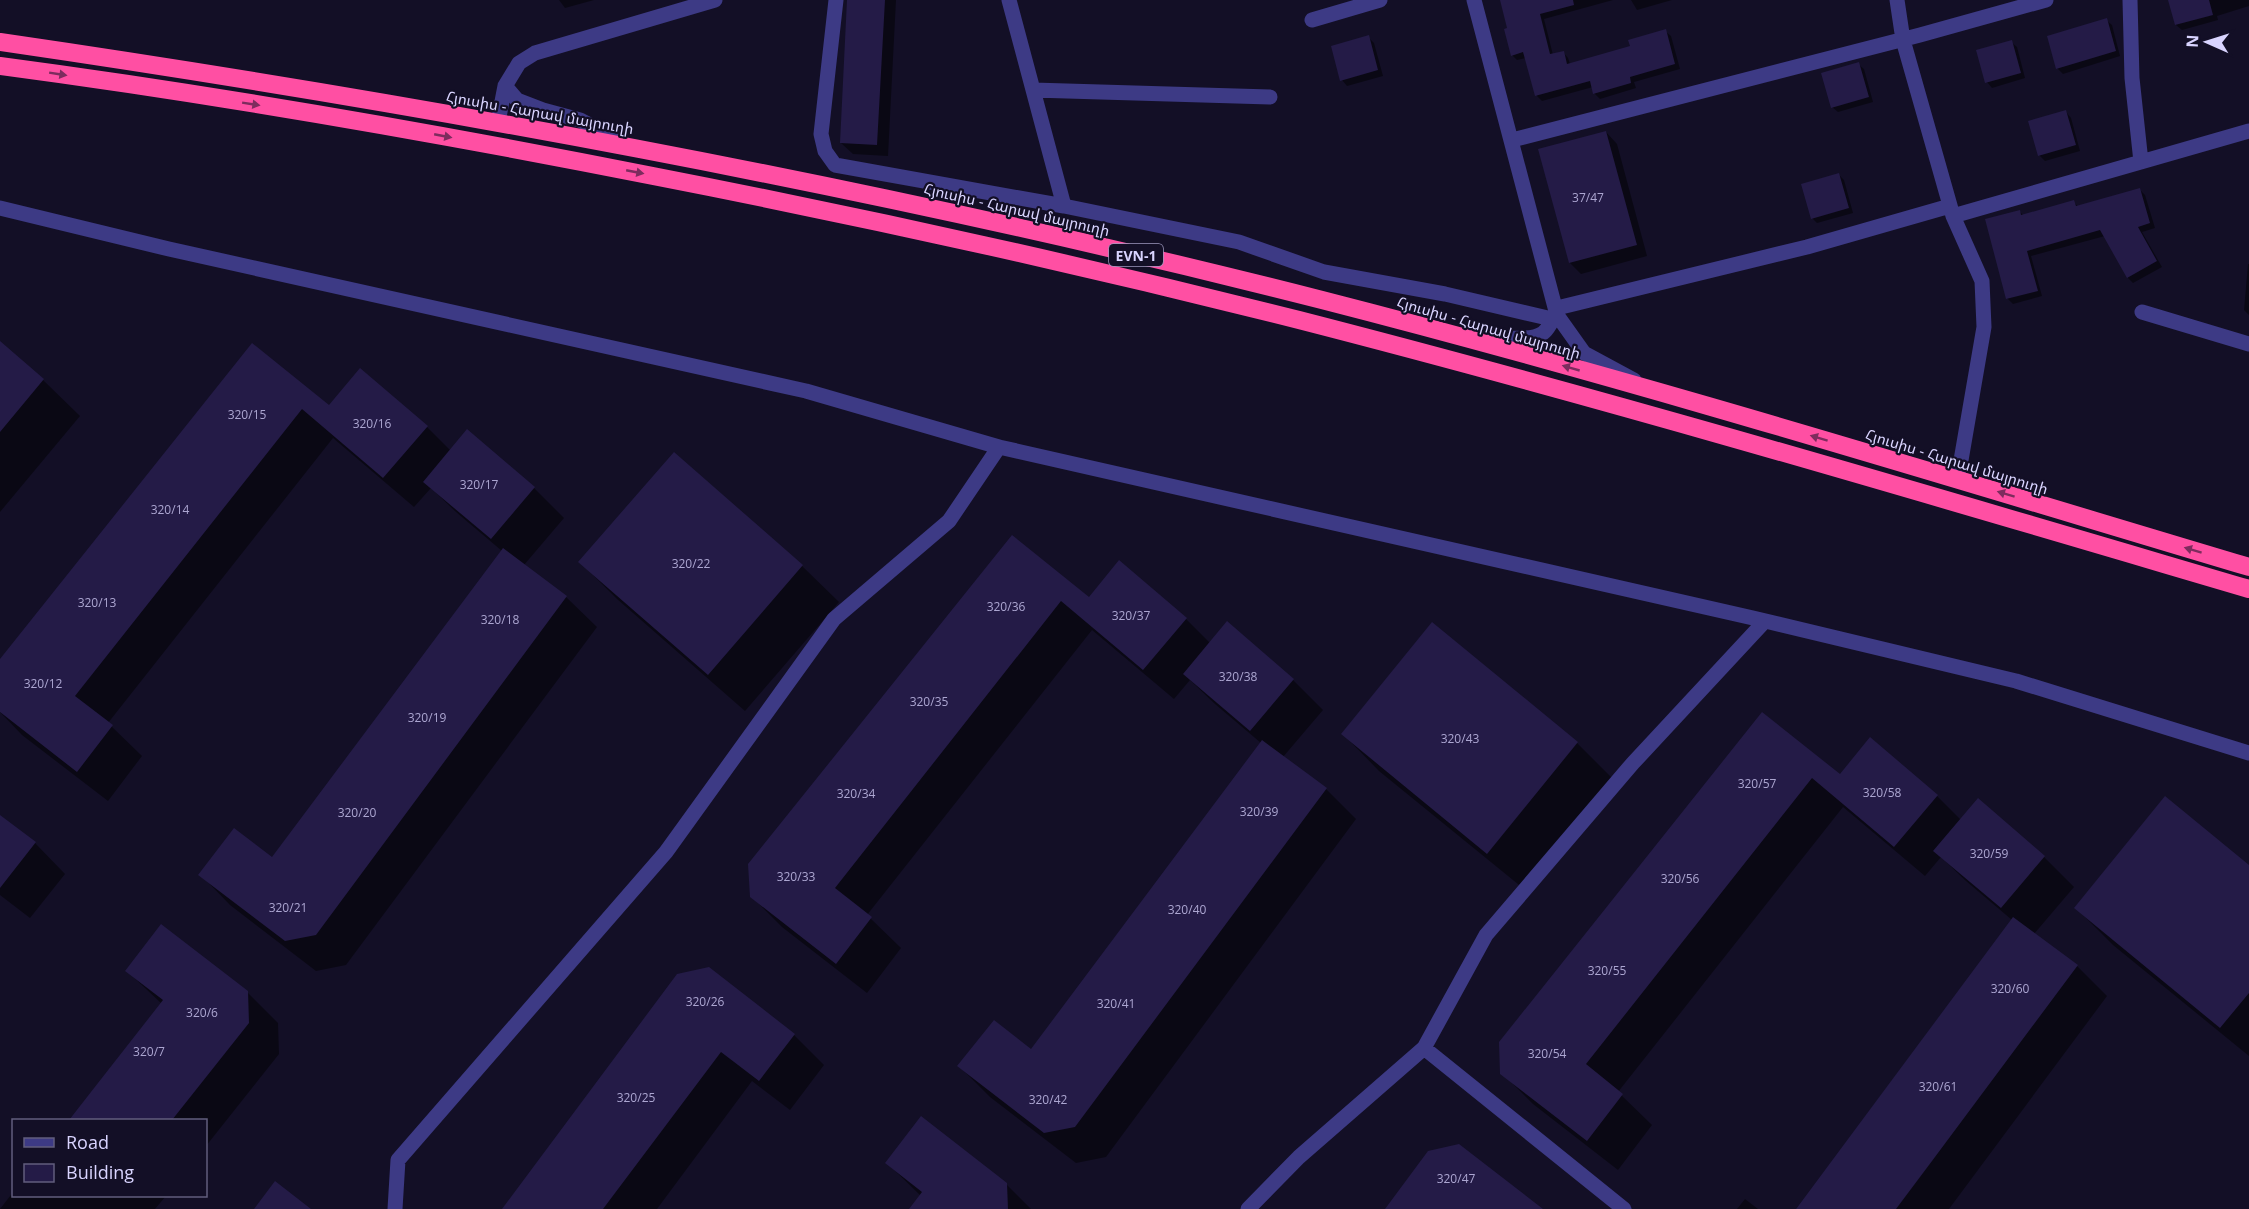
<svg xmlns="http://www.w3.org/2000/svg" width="2249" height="1209" font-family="'Open Sans','Noto Sans Armenian',sans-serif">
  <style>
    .shadow { fill: #0007 }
    .building { fill: #241b47 }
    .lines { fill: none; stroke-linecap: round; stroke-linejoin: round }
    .minor { stroke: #3d3a85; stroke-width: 15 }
    .highway { stroke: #ff4fa3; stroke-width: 18 }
    .oneway { fill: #7d2c5e }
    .labels { text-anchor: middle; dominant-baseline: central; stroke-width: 4.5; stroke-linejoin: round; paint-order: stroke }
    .number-label { font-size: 12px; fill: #aca6d1 }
    .shield { fill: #130f26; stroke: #9e99be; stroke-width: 1.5 }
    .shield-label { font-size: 14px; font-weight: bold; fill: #d9d4ff }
    .street-label { font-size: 15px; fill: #d9d4ff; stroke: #130f26 }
  </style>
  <rect width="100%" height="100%" fill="#130f26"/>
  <!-- shadow -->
  <path class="shadow" d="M559,0h35l-29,8z
    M849,0h47l-8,156 -35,-2 -12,-11z
    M1501,0h112l-69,19 9,36 10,-3 5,6 2,6 61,-17 34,-16 6,5 9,33 -46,13 2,6 -36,11 -6,-6 -1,-6 -51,14 -5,-5 -11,-38 -9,2 -5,-5 -3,-26z
    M1631,0h41l-35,10z
    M2170,0h79v6l-32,10 1,4 -36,10 -6,-5z
    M2106,20l6,5 8,31 -57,18 -6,-6z
    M1368,37l6,6 9,33 -36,10 -5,-6z
    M2011,42l6,5 8,31 -33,10 -5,-6z
    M1858,64l6,5 9,33 -35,10 -6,-5z
    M2066,112l5,6 9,33 -35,10 -6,-6z
    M1606,132l11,12 30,112 -66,18 -11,-11z
    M1839,175l5,5 9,33 -36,10 -5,-5z
    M2140,190l5,5 10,33 -13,4 20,35 -29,16 -5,-5 -23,-42 -74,20 11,40 -29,8 -6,-6 12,-87 5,5 49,-14 6,5z
    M2248,264h1v51l-5,-5z
    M0,343l43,37 37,36 -80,96z
    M252,345l78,62 97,20 24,24 83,37 30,30 -40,47 42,32 31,30 -251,338 -30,6 -86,-66 -30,-31 72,-15 230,-308 -46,-39 -25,-24 -17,19 -81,-69 -225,285 34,33 -34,45 -86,-66 -22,-23v-51z
    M674,454l128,112 37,36 -94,109 -128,-112 -37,-37z
    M1012,537l77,62 97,20 24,24 83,37 30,30 -40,47 43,32 30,30 -250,338 -30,6 -86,-66 -31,-31 72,-15 230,-308 -46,-39 -25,-24 -16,19 -82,-69 -225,285 34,33 -34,45 -85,-66 -31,-31z
    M1432,625l145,118 37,37 -90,109 -145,-118 -36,-37z
    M1763,714l77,62 97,20 24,24 83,37 30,30 -40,47 43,32 30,30 -158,213h-153l216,-289 -46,-39 -25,-24 -16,19 -82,-69 -225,285 34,33 -34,45 -85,-66 -31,-31z
    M0,816l35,27 30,31 -35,44 -30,-23z
    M2249,867v189l-136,-111 -37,-37z
    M127,971l120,21 31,31 1,31 -73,92v-26h-137l93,-116z
    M678,975l116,60 30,30 -34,45 -38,-29 -95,128h-152z
    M887,1163l119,21 25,25h-120l10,-13z
    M14,1191v5h152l-11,13h-155z
    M1745,1199l13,10h-21z"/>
  <!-- building -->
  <path class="building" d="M847,0h38l-8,145 -37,-2z
    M1500,0h73l1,5 -34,9 10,40 14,-3 3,13 63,-18 -2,-6 38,-11 9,35 -45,13 1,6 -38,11 -3,-13 -55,15 -12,-44 -12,4 -7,-27 3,-1z
    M2168,0h41l4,15 -38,10z
    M2107,18l9,33 -60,18 -9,-33z
    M1369,35l9,35 -38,11 -9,-35z
    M2012,40l9,33 -36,10 -9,-33z
    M1859,62l10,35 -38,11 -10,-35z
    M2066,110l10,35 -38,11 -10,-35z
    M1606,131l31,114 -68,18 -31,-114z
    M1839,173l10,35 -38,11 -10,-35z
    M2140,188l10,35 -12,4 19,34 -30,17 -27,-48 -73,21 11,40 -32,8 -21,-80 35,-9 1,5 53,-15 2,6z
    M0,341l44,38 -44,53z
    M252,343l77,62 31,-37 68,58 -45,52 -81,-69 -227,287 38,29 -36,47 -77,-60v-53z
    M467,429l68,58 -44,52 -68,-57z
    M674,452l129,113 -95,110 -130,-113z
    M1012,535l77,62 30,-37 68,58 -44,52 -82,-69 -226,287 37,29 -36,47 -86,-67 -2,-33z
    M503,548l64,48 -251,339 -31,6 -87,-66 36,-47 38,29z
    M1227,621l67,58 -44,52 -67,-57z
    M1432,622l146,120 -91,112 -146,-120z
    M1762,712l78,62 30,-37 68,58 -44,52 -82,-69 -226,286 37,30 -36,47 -87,-67 -1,-32z
    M1262,740l65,48 -252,339 -31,6 -87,-67 37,-46 37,29z
    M2165,796l84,69v128l-29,35 -146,-120z
    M1978,798l67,58 -44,52 -68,-57z
    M0,815l36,27 -36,46z
    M2013,917l65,48 -146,196 -36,48h-100z
    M161,924l87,67 1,32 -77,97h-103l94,-120 -38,-29z
    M709,967l86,67 -36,47 -38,-29 -118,157h-101l175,-235z
    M921,1116l86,67 1,26h-99l13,-17 -37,-29z
    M1459,1144l84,65h-158l43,-58z
    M275,1181l36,28h-57z"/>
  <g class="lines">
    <!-- minor -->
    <path class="minor" d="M836,0l-15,134 4,17 10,14 229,41 175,36 85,30 121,22 107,25
      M1009,0l55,206
      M1474,0l83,315 27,38 50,27
      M1897,0l6,40 50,176 296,-85
      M2130,0l2,78 9,84
      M1312,20l68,-20
      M505,86l12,14 26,10 37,10 42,22
      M1033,90l237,7
      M498,122l7,-36 14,-23 16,-10 180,-53
      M1512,140l408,-105 126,-35
      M0,208l169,41 637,142 193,56 754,171 263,63 233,72
      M1953,216l29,65 2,46 -24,139 -4,13
      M1557,308l250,-61 143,-41
      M2142,312l107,32
      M1472,335c18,1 57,8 71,-2 6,-4 8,-13 14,-18
      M1424,1048l200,161
      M395,1209l3,-49 268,-308 168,-233 115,-98 50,-74
      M1248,1209l51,-52 125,-109 62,-113 147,-172 132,-142"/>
    <!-- highway -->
    <path class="highway" d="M0,42c445,65 887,147 1322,258 312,80 619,175 927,267
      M0,66c219,29 436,67 653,110 216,42 432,90 646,144 319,82 634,176 950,269"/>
  </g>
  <!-- one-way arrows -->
  <defs><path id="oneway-solid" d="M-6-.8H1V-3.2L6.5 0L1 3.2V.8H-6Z" transform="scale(1.5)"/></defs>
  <g class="oneway">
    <use href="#oneway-solid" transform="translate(58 74) rotate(9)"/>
    <use href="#oneway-solid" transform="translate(251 104) rotate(9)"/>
    <use href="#oneway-solid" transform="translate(443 136) rotate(11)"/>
    <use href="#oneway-solid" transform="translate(635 172) rotate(11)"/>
    <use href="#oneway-solid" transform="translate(1571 368) rotate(-164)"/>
    <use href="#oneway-solid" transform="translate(1819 438) rotate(-163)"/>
    <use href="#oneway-solid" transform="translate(2006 494) rotate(-163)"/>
    <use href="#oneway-solid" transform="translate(2193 550) rotate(-163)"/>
  </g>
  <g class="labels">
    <!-- number labels -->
    <g class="number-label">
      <text x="1588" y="197">37/47</text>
      <text x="247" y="414">320/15</text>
      <text x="372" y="423">320/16</text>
      <text x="479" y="484">320/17</text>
      <text x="170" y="509">320/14</text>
      <text x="691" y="563">320/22</text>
      <text x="97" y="602">320/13</text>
      <text x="1006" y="606">320/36</text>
      <text x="1131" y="615">320/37</text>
      <text x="500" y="619">320/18</text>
      <text x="1238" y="676">320/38</text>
      <text x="43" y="683">320/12</text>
      <text x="929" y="701">320/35</text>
      <text x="427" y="717">320/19</text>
      <text x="1460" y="738">320/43</text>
      <text x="1757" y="783">320/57</text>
      <text x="1882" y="792">320/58</text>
      <text x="856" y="793">320/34</text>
      <text x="1259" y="811">320/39</text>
      <text x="357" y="812">320/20</text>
      <text x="1989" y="853">320/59</text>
      <text x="796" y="876">320/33</text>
      <text x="1680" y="878">320/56</text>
      <text x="288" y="907">320/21</text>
      <text x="1187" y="909">320/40</text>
      <text x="1607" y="970">320/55</text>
      <text x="2010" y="988">320/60</text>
      <text x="705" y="1001">320/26</text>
      <text x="1116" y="1003">320/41</text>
      <text x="202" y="1012">320/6</text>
      <text x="149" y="1051">320/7</text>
      <text x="1547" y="1053">320/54</text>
      <text x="1938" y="1086">320/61</text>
      <text x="636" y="1097">320/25</text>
      <text x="1048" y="1099">320/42</text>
      <text x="1456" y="1178">320/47</text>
    </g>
    <!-- shield labels -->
    <rect class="shield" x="1109" y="244" width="54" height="22" rx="4.5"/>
    <g class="shield-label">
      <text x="1136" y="255">EVN-1</text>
    </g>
    <!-- street labels -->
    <g class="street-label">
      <text transform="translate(540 112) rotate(10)">Հյուսիս - Հարավ մայրուղի</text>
      <text transform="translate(1017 209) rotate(13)">Հյուսիս - Հարավ մայրուղի</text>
      <text transform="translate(1489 327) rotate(16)">Հյուսիս - Հարավ մայրուղի</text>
      <text transform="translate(1957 461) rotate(17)">Հյուսիս - Հարավ մայրուղի</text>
    </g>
  </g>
  <!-- legend -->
  <rect x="12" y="1119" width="195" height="78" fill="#130f26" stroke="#625e7d" stroke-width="1.5"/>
  <rect x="24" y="1138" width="30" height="9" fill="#3d3a85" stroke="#625e7d" stroke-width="1.5"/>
  <text x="66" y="1149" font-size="18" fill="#d9d4ff">Road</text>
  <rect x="24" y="1164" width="30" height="18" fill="#241b47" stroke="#625e7d" stroke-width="1.5"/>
  <text x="66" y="1179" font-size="18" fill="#d9d4ff">Building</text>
  <!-- north arrow -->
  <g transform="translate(2207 42) rotate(273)" stroke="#130f26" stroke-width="4.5" paint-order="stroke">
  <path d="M0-4.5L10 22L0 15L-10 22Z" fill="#d9d4ff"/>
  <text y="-9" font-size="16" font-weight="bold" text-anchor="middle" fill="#d9d4ff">N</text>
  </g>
</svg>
